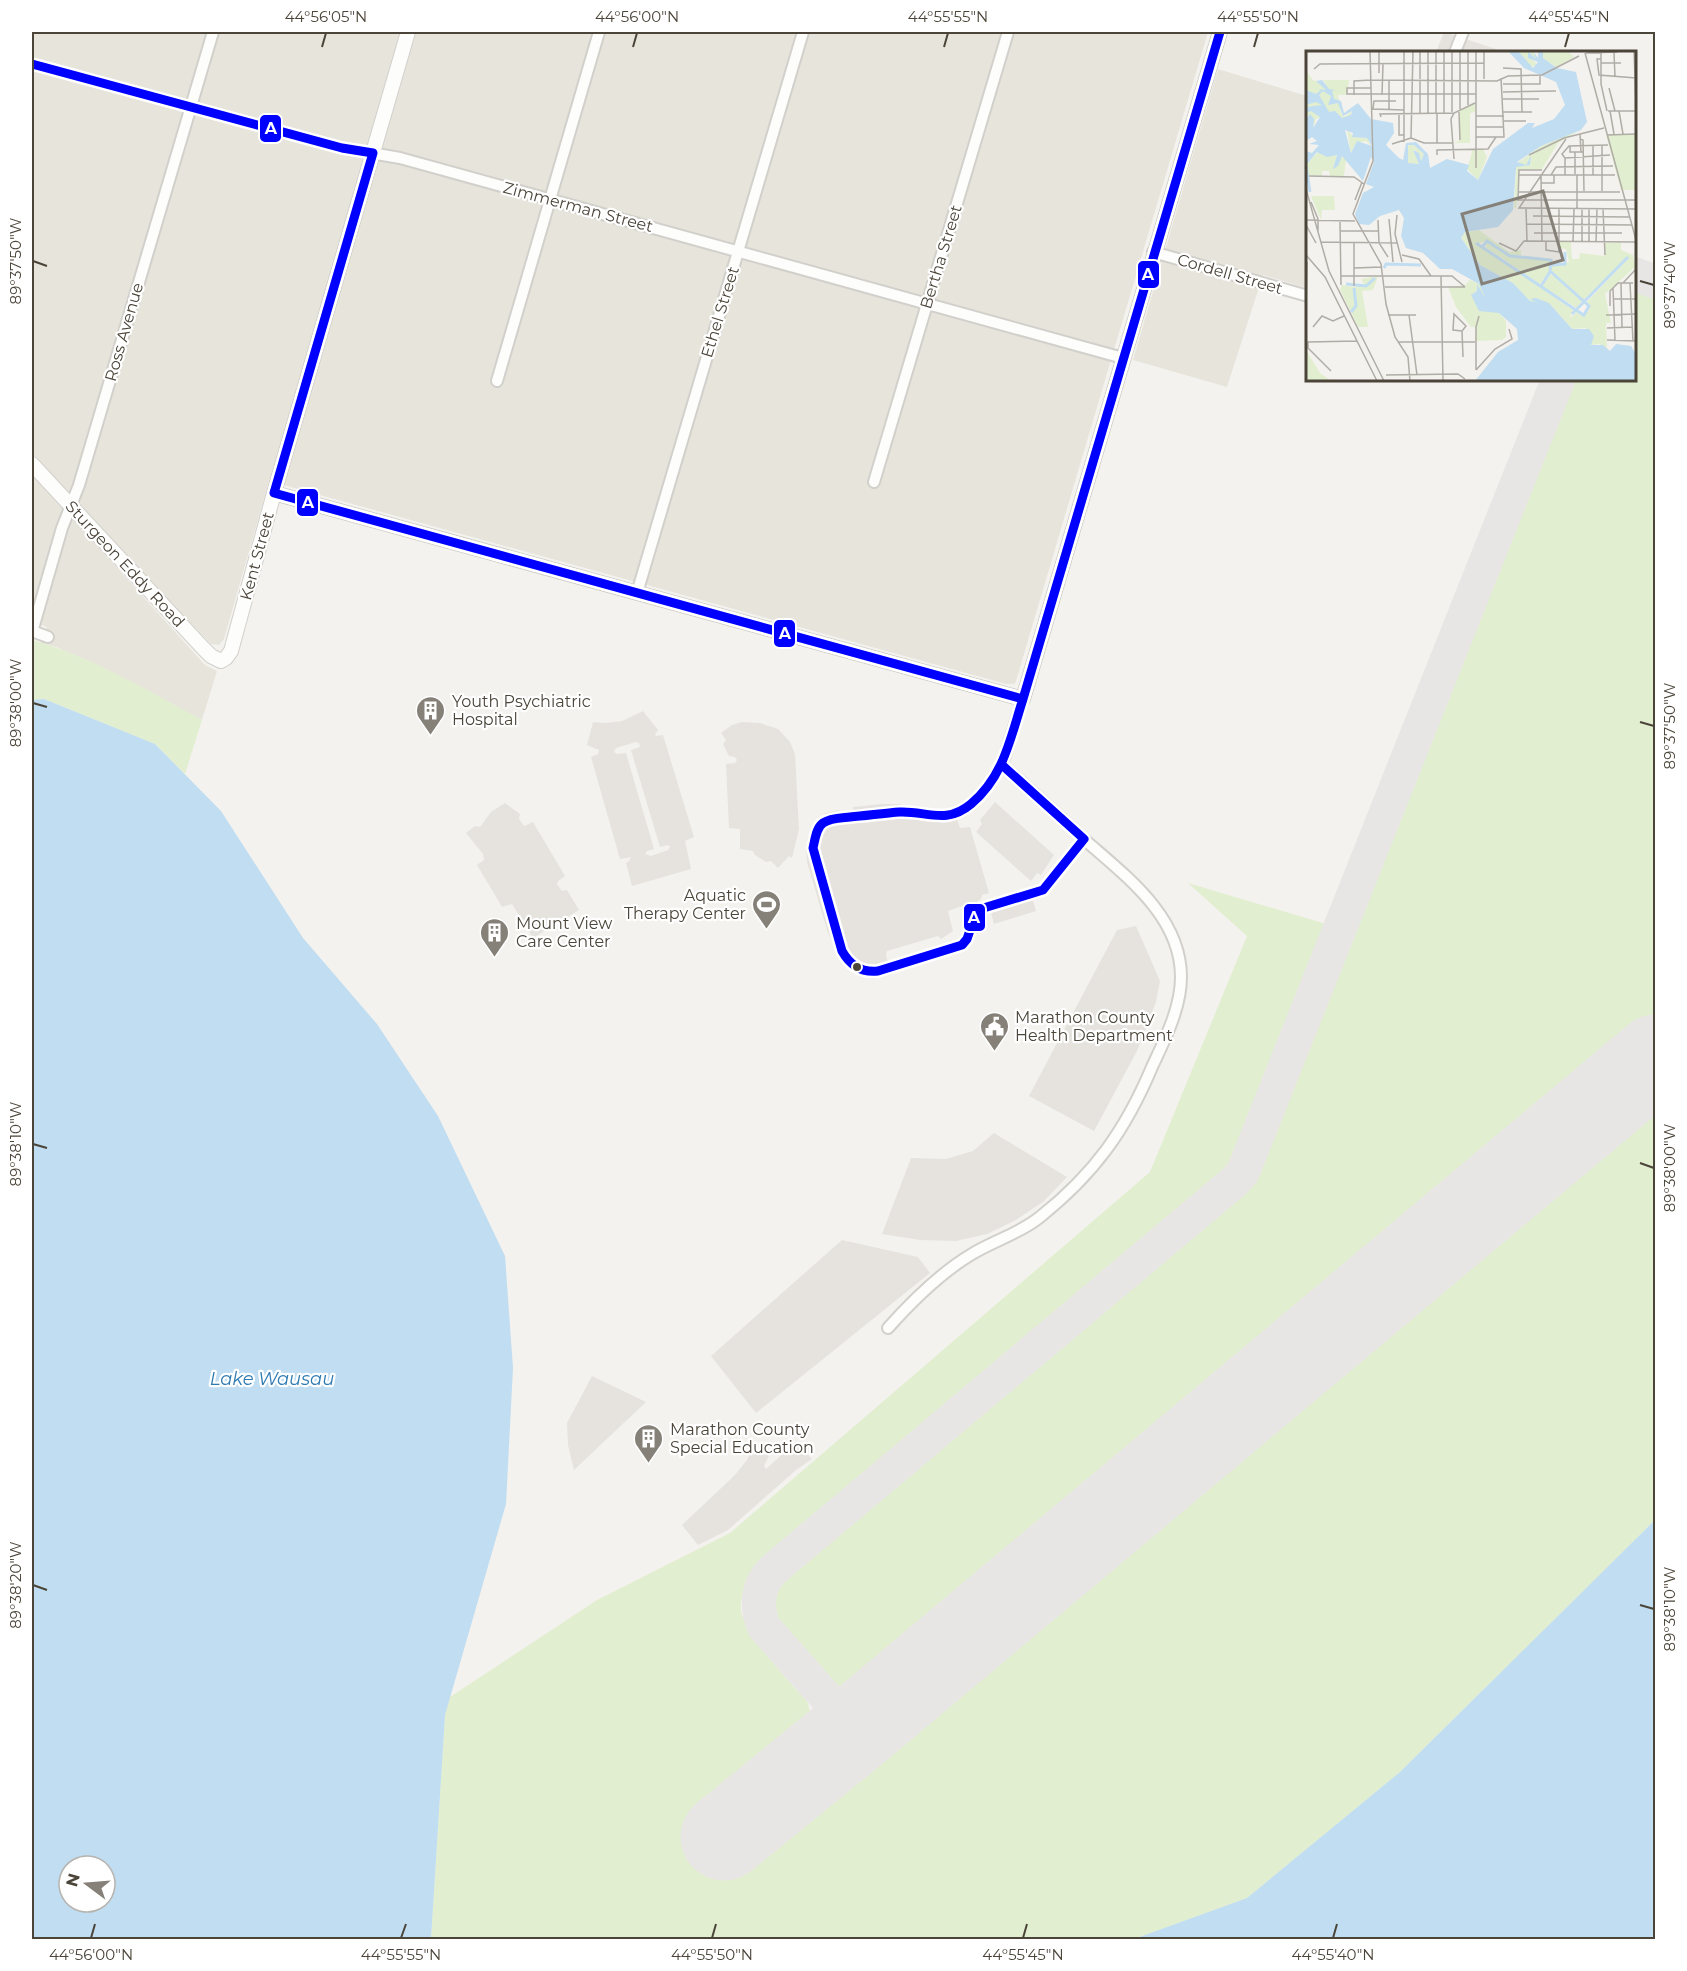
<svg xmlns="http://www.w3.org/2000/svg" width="1687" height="1971" font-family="Montserrat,sans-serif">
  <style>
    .residential { fill: #e7e4dc }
    .green { fill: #e1eecf }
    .parking { fill: #e6e3df; fill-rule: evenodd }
    .water { fill: #c0ddf1; fill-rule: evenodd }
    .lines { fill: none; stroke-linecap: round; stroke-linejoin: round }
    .taxiway { stroke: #e8e6e4; stroke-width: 34 }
    .runway { stroke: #e8e6e4; stroke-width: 87 }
    .minor-casing { stroke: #d2d0cb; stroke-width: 14 }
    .tertiary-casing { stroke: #d2d0cb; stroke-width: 16 }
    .minor { stroke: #fdfdfc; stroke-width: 10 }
    .tertiary { stroke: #fdfdfc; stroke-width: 14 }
    .bus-1-casing { stroke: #fff; stroke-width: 14 }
    .bus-1 { stroke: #00f; stroke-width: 9 }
    .ticks { fill: none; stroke: #4b4439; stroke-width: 2 }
    .bus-dot { fill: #4b4439; stroke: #fff; stroke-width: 2 }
    .labels { text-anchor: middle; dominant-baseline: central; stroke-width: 4.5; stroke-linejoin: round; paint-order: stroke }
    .street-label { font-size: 16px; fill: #4b4439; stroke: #fff }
    .poi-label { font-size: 16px; fill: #4b4439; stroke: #fff; text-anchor: start }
    .water-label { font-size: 18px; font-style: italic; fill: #2e7ab2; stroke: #fff }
    .inset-river { fill: none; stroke: #c0ddf1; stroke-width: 3 }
    .inset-road { fill: none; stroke: #b0aca6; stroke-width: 1.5 }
    .view { fill: #868178; fill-opacity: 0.15; stroke: #868178; stroke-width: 3 }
    .inset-edge { fill: none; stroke: #4b4439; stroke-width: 3 }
    .line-badge { stroke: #fff; stroke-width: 2 }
    .badge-label { font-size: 16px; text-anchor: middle; font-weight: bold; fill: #fff }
    .neatline { fill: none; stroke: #4b4439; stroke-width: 2 }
    .ticks-label { font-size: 15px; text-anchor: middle; fill: #4b4439 }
  </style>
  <rect width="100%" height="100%" fill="#f4f2ee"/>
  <!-- residential -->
  <path class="residential" d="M32,32h1176l-192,649 -2,3h-8l-737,-203 -45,158 -5,6 -8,-1 -100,-104 -79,-87z
    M1218,69l89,27v192l-44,-13 -36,112 -94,-27z
    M32,474l173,191 12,6 -15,49 -98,-52 -48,-21 -15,-4 6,-16 -15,-5z"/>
  <!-- green -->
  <path class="green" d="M1635,291l21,8 -1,725 -783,656 -16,8h-14l-13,-7 -12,-11 -41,-52 -3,-15 4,-16 463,-392 13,-16 217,-534 99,-265h65z
    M32,640c60,17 115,50 170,80l-17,54 -30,-30 -111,-45 -12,1z
    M1188,883l138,41 -93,236 -17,20 -455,380c-11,15 -22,32 -20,51 4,22 50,73 66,90 6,17 4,26 -7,39l-89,74 36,45 908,-760v421l-255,252 -153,126 -113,41 -703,1 14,-225 5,-18 147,-97 133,-67 420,-361 97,-236z"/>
  <!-- parking -->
  <path class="parking" d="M1444,32l61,20h-69z
    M643,711l15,19 -3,4 1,2 7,-1 31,102 -9,4 6,28 -59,17 -6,-23 3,-2 2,-4 -11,2 -29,-102 7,-3 1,-4 -12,-5 6,-23 13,1 16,-2zM636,742l3,1 1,4 -9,3 29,97 8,-2 2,2 -2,3 -17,6 -6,-2 2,-3 7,-2 -28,-96 -9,1 -3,-2 2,-4z
    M742,722l18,1 18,6 12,13 5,12 4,75 -7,29 -3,-2 -11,12 -7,-7 -5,1 -11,-7 -2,-4 -13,-2v-20l-11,-1 -3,-64 9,-1 2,-3 -2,-3 -6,-1 -6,-12 3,-4 -5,-7 11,-8z
    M995,802l59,53 -13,20 -4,-2 -6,8 -55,-49 6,-8 -2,-4z
    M505,803l15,11 -1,5 5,7 9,-4 32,54 -7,5 -1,3 5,7 5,-1 12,20 -46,28 -21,-34 -10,3 -25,-42 7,-5 -1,-6 -17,-21 9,-7 5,1 11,-15z
    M882,804h17l31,7 23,-3 7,20 10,-1 19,66 -7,2 -1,4 -12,8 -4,-2 -17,6 5,20 -12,8 -3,-3 -51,15 -1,4 5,20 -19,4 -26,-13 -8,-11 -11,-25 -20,-68 -1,-16 5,-17 14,-16 14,-3 1,5 13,-2v-6z
    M1029,888l7,23 -42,13 -6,-23z
    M1136,926l24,55 -4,21 -19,49 -43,80 -65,-35 88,-166z
    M994,1133l73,44 -24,25 -29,19 -27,13 -31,7 -36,-1 -38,-6 29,-76 35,1 27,-8z
    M842,1240l76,17 12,16 -174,140 -45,-57z
    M592,1376l54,26 -72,68 -6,-25 -1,-22z
    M796,1442l16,17 -16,11 -68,60 -30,15 -16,-20 52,-49 13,-16 5,-11 17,7 -5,10 2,3z"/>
  <!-- water -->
  <path class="water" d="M44,699l111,45 66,67 82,127 74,86 61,92 67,140 8,112 -7,136 -61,211 -14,224h-399v-1239zM69,1866h36v36h-36z
    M1655,1520v419h-521l113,-41 153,-126z"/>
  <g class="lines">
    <!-- taxiway -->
    <path class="taxiway" d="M1634,274l22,8
      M855,1730l-91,-103c-9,-22 -7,-42 10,-58l461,-388 8,-9 315,-792"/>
    <!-- runway -->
    <path class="runway" d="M724,1837l131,-107 801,-672"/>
    <defs>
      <path id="minor" d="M1455,52l8,-20
        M32,64l310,84 58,10 723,200
        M1153,252l155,44
        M497,381l102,-349
        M874,482l134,-450
        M637,593l166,-561
        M32,631l16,6
        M32,632l30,-104 17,-43 134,-453
        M888,1328c25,-28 52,-55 84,-74 23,-14 47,-20 68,-37 54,-43 85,-86 112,-150 13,-28 29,-59 29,-90 0,-60 -54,-100 -95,-136 -28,-26 -56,-51 -84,-76l21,-66"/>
      <path id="tertiary" d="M32,464l171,184 8,8 10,5 5,-3 5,-7 43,-158 134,-461
        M274,493l749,206 197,-667"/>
    </defs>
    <!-- minor casing -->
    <use href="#minor" class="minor-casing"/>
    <!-- tertiary casing -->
    <use href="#tertiary" class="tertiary-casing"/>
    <!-- minor -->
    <use href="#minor" class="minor"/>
    <!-- tertiary -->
    <use href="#tertiary" class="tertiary"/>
    <defs>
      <path id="bus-1" d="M32,64l310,84 31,5 -99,340 749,206
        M1002,765l82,74 -41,51 -66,20 -10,29 -5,6 -84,26c-16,2 -28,-6 -36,-20l-29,-103c2,-8 3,-20 10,-25 7,-5 19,-5 27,-6 16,-1 33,-4 50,-5 27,-1 46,13 71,-8 33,-28 39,-65 52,-105l197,-667"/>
    </defs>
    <!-- bus-1 casing -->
    <use href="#bus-1" class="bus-1-casing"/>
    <!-- bus-1 -->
    <use href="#bus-1" class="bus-1"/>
  </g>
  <!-- ticks -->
  <path class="ticks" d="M322,47l4,-14M633,47l4,-14M944,47l4,-14M1254,47l4,-14M1565,47l4,-14M33,261l14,5M1640,281l14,4M33,703l14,4M1640,722l14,4M33,1144l14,4M1640,1163l14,5M33,1585l14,5M1640,1605l14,4M91,1938l4,-14M401,1938l5,-14M712,1938l4,-14M1023,1938l4,-14M1333,1938l4,-14"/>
  <!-- icons -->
  <defs>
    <symbol id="building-pin" viewBox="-11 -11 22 30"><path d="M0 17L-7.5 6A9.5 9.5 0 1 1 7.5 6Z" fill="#868178" stroke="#fff"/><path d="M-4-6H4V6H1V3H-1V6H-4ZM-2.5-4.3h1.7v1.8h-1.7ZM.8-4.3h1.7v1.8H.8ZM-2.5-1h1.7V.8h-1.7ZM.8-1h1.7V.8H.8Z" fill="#fff"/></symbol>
    <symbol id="stadium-pin" viewBox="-11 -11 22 30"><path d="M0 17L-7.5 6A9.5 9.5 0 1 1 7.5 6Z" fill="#868178" stroke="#fff"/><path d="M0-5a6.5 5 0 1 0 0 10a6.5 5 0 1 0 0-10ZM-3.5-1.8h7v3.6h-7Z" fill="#fff"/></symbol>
    <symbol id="civic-pin" viewBox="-11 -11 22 30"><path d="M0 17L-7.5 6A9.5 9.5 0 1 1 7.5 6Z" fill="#868178" stroke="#fff"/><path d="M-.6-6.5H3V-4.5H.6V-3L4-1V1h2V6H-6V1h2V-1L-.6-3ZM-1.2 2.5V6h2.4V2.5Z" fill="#fff"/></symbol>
  </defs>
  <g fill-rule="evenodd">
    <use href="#building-pin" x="414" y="694" width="33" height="45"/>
    <use href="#stadium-pin" x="750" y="888" width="33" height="45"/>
    <use href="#building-pin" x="478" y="916" width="33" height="45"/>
    <use href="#civic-pin" x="978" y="1010" width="33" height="45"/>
    <use href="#building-pin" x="632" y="1422" width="33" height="45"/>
  </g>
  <!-- markers -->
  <circle class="bus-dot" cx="857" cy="967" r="5"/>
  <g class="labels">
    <!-- street labels -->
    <g class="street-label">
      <text transform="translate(578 207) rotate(15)">Zimmerman Street</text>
      <text transform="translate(941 257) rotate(-73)">Bertha Street</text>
      <text transform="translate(1230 274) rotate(16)">Cordell Street</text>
      <text transform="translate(720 312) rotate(-73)">Ethel Street</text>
      <text transform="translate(124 332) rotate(-74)">Ross Avenue</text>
      <text transform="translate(257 556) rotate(-75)">Kent Street</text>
      <text transform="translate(125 564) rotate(47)">Sturgeon Eddy Road</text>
    </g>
    <!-- poi labels -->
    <g class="poi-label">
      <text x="452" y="701">Youth Psychiatric<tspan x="452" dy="18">Hospital</tspan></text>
      <text x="746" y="895" text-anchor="end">Aquatic<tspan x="746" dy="18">Therapy Center</tspan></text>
      <text x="516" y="923">Mount View<tspan x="516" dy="18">Care Center</tspan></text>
      <text x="1015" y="1017">Marathon County<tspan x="1015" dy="18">Health Department</tspan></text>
      <text x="670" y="1429">Marathon County<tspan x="670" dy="18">Special Education</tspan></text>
    </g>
    <!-- water labels -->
    <g class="water-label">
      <text x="272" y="1379">Lake Wausau</text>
    </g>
  </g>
  <!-- overview -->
  <g transform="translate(1306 51)">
    <rect width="330" height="330" fill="#f4f2ee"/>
    <path d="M211,0h11l2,4 2,1 -3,-5h4l4,9 -6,-2 7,8h-10zM237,0h25l6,6 -18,10 -13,-9zM0,20l7,9 10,3h3l-4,-3h27l-2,15h-9l3,18 3,4 8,-6 -2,5 -5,2 -23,-2 -6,3 -3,9 -3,-12 -4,6zM169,53v8l-5,1v30h-17l6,-2v-30zM41,79l7,7 13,1 4,8 -5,-5 -10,2 -5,10zM274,79l-22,13 -16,26 -23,1 -2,31 -1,7h-2l2,-38 -13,11 10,-15 17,-1 1,-8 -5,8 -10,-1 25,-18zM330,83v56h-15l-15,-55zM107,93l11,10 -3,8v-4l-6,-8h-2l6,14 -12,-1v-17zM167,98h10l4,8 -9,23 -11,-11zM12,101l19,4 -4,12 8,-12 5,3 -2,17h-14l-1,-5h-7v5l-14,-1 -2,-21 1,10zM5,145h23l1,14h-13l-1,10zM173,179l30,22 12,-2v6l-11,-1 -22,-14 -12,3 97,66 -3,8 7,-6 7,5 6,-9 -3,-6 42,-44 -46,42 -32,-29 1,-5 17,-4 -3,-13 -6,-1v-6h11l1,17h7l1,-6 24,3 1,-13 16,-1v8l12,5 2,12 -30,27 6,29h-5l1,25 -8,-4 -9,1 -4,-17 -14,1 -21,-24 -15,-7v4l-6,-1 -17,-18 -33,-18 -19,-27 2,-5zM181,191l23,14 40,4 -1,12 -9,12 -55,-37zM245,223l31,27 -5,7 -35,-22zM72,225l-5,14 -11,1 6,36h-10l-18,-37 2,-5 12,2 10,-3 -3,-5zM164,229l10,4 20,22 -17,2 16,5 7,8v16l-4,3 -27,1v-14h-4l-15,-20 -8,-20 17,-2zM0,299l14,23 11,8h-25z" fill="#e1eecf"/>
    <path d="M202,0h10l15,17 5,-6 -10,-4v-7l8,8 -3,-8 5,7v-7h5v7l14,10 19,4 11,50 -6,8 -40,16 -24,16 9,3 5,-9 -1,9 -14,2 -3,43 -15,17 -33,5 -4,6 19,27 33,18 17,18 6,1 -6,-3 6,-1 13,5 23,26h17l5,7 -3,9h12l7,6 6,-7 15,2 5,8 -1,27h-160l23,-29 20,-12 -1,-11 -18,-16 -20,-2 -8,-16 6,-4v-7l9,15 -7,-15 -27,-15h-12l-17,-16 -17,-5 -5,-12 3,-18 -5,-8 -19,6 -11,9 -10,-1 -4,-10 8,-21 11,-6 -8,-3 8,-22 -3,-5 -8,24 -21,-25 -4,10 -5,3 4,-14 -10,2 -10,-5 -10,12 -1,-13 6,2 7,-8 -10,-1 8,-3 -5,-4 -6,4 1,-23 3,-4 4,5 -1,9 7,-11 -9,-6 -5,2v-6l16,-2 -6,-3 -10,3v-15l10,4 5,-4 -5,-1 10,1 -10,-9 6,-1 7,9 6,1 -3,1 2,8 7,2 3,12 14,-10 13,16 22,4 1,10 -8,12 13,13 4,2 3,-17 10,-1 12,12 2,14 17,-9 22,6 -2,6 11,9 15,-31 35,-26h7l-3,5 22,-9 11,-14 -9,-23 -32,-14zM17,40l8,5 -3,9 10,-2 5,13 9,-5 -1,4 -9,3 -7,-7 -6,1 -10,-17zM39,79l8,3 -1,4 15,1 5,8 -15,-5 -6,12zM102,94h6l10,9 -3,7 -2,-8 -6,-3 6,14 -11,-1z" fill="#c0ddf1" fill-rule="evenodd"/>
    <path class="inset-river" d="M0,115l4,26M170,192l109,73M176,196l5,-6 23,15 41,4 -1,12 -9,14M246,214l13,-1v-12M78,217l2,-4 35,1M245,221l38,34 -5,9M40,233l20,2 9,-8M45,261l5,-6 -2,-18M266,263l56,-57"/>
    <path class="inset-road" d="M64,0l3,110 -20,53 28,50 5,40 9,33 13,20 2,24M154,0v58M295,0v33l6,27M328,0l2,56M308,1l1,25M279,2l51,187M280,2l31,-1M295,8h-4l2,16 37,3M295,12h20M197,17l18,1 1,43M8,18l6,-5 164,-1M73,22v-22M114,28v-28M178,28v-28M65,29l126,1 11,-5 34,-1 37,-19M83,30v28M197,33h37v-8M65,37h-24v6h129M303,37l6,23M197,41l53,-1M48,44v-14l17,-1M76,44l1,-31M197,48h36M90,50h-22l-1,8 31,1M162,54v-54M302,60h28M304,60l4,23M313,60l4,23M146,61v-61M153,61l1,28M197,61h29M122,62v-62M130,62v-62M131,62v30M138,62v-62M114,63v-34M93,64v20h5M170,65h28M75,66l-1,-3 74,-1M198,70h22M170,76h28M274,83l1,18M301,84l29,-1M170,86h28l-3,-59M105,87l2,-87M105,87l13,5h29M260,88l-47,69 117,1M274,88l3,1 1,51M98,91v-91M86,93l19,-6M287,94v30M296,94v46M264,95v6h14M269,101v22M131,104v-5l51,-1 8,-12M223,104l35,-17 40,-10M259,107l45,-3M148,108l-3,-40 3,-6 21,-10M170,117v-117M212,124h97M235,124l1,66M245,124l5,-8 57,-1M259,124v-17l-3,-4 7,-8 39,-1M3,125l45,1 10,7M235,132h13v-8M0,138l23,82 55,110M212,141h102M49,149l7,-18M212,149h90M302,149h28M212,150l1,-31h23M5,151l7,17v13M220,157l1,33M271,158v-34M297,158l2,46M91,164l-2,19 7,28M227,165l96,1M83,168l4,43M0,169l49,1M72,169l1,23 9,14M34,171l1,63M220,173l106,1M0,174l10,18M35,180h38M228,182h88M240,190v9l13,2v-44M15,191l77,1M267,191l1,-33M276,191v-33M283,191v-33M290,191l1,-33M193,192l17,8 8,-10 112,1M0,204l19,22 52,104M96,204l17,4 12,17M48,217l28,-1M35,225h111l13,11M135,225l2,105M315,232l1,44M317,232l13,-14M324,232l3,58M48,235v-44M79,236h80M307,237l2,52M308,248h22M304,255v-15l8,-8h15M0,258l1,-47M82,264h28M103,264l8,60M300,264l30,-1M7,276l9,-11 11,5 11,-5M301,277l26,-1M156,280l-9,-1 1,-16 12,12 -4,5 1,26M301,289l29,1M93,291h76M170,319l19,-21 17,-10 -3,-10M170,319v-43l3,-11M25,320l-23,-23v-6l49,-1M80,324l72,-1 7,5"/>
    <path class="view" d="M237,140l20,69 -81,24 -20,-70z"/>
    <rect width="330" height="330" class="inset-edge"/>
  </g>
  <g class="line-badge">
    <rect x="259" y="114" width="23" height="29" rx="6" fill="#00f"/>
    <rect x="1137" y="260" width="23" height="29" rx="6" fill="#00f"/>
    <rect x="296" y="488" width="23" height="29" rx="6" fill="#00f"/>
    <rect x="773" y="619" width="23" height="29" rx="6" fill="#00f"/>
    <rect x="963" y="903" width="23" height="29" rx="6" fill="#00f"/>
  </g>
  <g class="badge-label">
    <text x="271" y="134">A</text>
    <text x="1148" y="280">A</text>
    <text x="308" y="508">A</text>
    <text x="785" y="639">A</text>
    <text x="974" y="923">A</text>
  </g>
  <!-- border -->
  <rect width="1687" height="1971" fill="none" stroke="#ffffff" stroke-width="66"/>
  <!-- north arrow -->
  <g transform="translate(87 1884) rotate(286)"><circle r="28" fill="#ffffff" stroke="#b7b4b0" stroke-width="1.5"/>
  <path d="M0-4.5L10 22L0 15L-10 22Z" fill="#868178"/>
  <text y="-9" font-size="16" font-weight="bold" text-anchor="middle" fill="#4b4439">N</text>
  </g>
  <rect x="33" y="33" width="1621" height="1905" class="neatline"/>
  <g class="ticks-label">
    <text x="326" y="22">44°56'05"N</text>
    <text x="637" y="22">44°56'00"N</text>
    <text x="948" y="22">44°55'55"N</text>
    <text x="1258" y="22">44°55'50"N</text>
    <text x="1569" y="22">44°55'45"N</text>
    <text transform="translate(16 261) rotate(-90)" y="5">89°37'50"W</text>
    <text transform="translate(1670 285) rotate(-90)" y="5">89°37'40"W</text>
    <text transform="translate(16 703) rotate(-90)" y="5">89°38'00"W</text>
    <text transform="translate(1670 726) rotate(-90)" y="5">89°37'50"W</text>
    <text transform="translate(16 1144) rotate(-90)" y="5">89°38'10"W</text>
    <text transform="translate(1670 1168) rotate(-90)" y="5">89°38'00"W</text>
    <text transform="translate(16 1585) rotate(-90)" y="5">89°38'20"W</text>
    <text transform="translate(1670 1609) rotate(-90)" y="5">89°38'10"W</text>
    <text x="91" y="1960">44°56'00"N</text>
    <text x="401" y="1960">44°55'55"N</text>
    <text x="712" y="1960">44°55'50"N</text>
    <text x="1023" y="1960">44°55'45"N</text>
    <text x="1333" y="1960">44°55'40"N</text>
  </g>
</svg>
